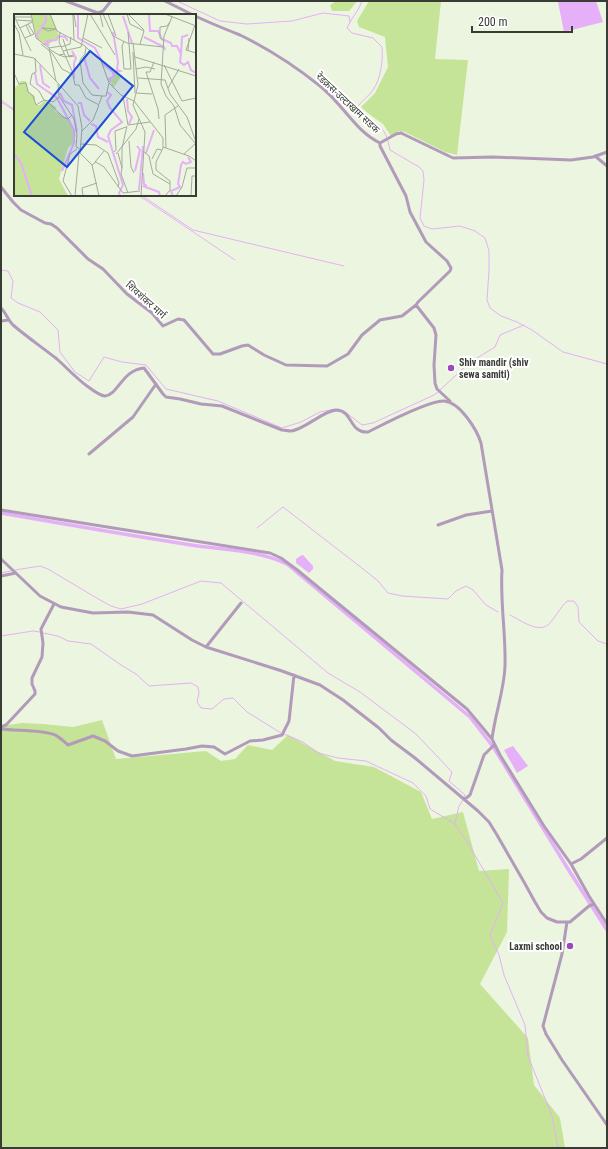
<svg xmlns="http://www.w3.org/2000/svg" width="608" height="1149" font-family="'Roboto Condensed','Noto Sans Devanagari',sans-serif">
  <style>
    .green { fill: #c5e497 }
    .water { fill: #e5b0f8 }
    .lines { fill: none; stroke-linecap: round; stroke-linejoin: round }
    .stream { stroke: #e5b0f8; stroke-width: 1 }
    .canal { stroke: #e5b0f8; stroke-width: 3.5 }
    .minor { stroke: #b29bba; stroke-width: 3 }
    .poi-dot { fill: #9c4ab9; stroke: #fff; stroke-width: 1.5 }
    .labels { text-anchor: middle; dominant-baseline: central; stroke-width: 4; stroke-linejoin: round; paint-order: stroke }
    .street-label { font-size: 10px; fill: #393c34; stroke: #fff }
    .poi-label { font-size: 10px; font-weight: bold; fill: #393c34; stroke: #fff; text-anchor: start }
    .inset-river { fill: none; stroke: #e5b0f8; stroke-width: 2 }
    .inset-road { fill: none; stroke: #a4ab9b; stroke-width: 1 }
    .view { fill: #1d4ed8; fill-opacity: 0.15; stroke: #1d4ed8; stroke-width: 2 }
    .inset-edge { fill: none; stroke: #393c34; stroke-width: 2 }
  </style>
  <rect width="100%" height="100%" fill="#ecf5e0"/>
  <!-- green -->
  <path class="green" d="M336,1h21l-8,10h-17l-2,-6z
    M369,1h72l-6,58 33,1 -11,95 -12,-3 -40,-20 -6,-1 -8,5 -8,-12 -14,-10 -8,-7 14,-14 13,-26 -3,-30 -26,-10 -2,-6z
    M102,720l14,39 90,-8 15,10 14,-2 13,-14 24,5 16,-15 47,26 39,6 47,25 11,27 31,-7 16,59 30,-2 -2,63 -27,52 48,54 6,47 26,33 5,30h-564v-422l21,-3 21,1 30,3z"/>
  <!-- water -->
  <path class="water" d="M563,1h33l7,21 -39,10 -6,-30z
    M303,555l10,11v3l-4,4 -13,-10v-4l4,-3z
    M513,746l15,20 -11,7 -13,-23z"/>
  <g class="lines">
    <!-- stream -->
    <path class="stream" d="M177,1l43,20 27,3 45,-3 31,-8 26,3 1,6
      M362,1c-3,10 -11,17 -15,27l5,5 21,5 9,9c1,14 -1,31 -9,43 -5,7 -12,11 -17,19l2,3c11,7 25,12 29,26
      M1,100l14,10
      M1,102l14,9
      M388,141l2,9 29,17 4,4 1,9 -4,38 4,8 8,3 28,-3 15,5 10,7 4,13v19l-2,30 3,8 11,8 16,6 15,8 31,22 44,12
      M138,195l97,65
      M141,195l52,35 151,36
      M1,270l7,1 5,10 -2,17 7,5 22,9 18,18 2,22 15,20 14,9 15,-24 18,5 24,3 20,24 52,12 64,27 19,-6 19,-10 15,-3
      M440,390l29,-27 26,-16 5,-12 24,-10
      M344,411l18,14 11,-2 61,-28 4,-3
      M257,528l26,-21 84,65 11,9 10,12 14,3 46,3 8,-8 10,-5 7,4 13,15 12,7
      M15,570l25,-4 8,3 52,31 11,6 10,3 21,-5 59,-23 20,2 107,90 32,19 56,42 36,38 -3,9 16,14 -1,2
      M1,573l10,-2
      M510,615c10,5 30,20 40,8 6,-7 10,-15 17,-22h7l4,6 1,15 19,19 9,3
      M43,633l15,3 10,5 23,3 30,21 15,9 13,12 42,-3 7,4 1,6 -2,9 4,6 11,1 12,-10 9,-1 14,14 34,21
      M1,636l32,-5 7,1
      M284,734l19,8 15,11 20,5 28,3 47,22 13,13 4,13 25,15 11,16 37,63 -13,32 9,20 5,20 21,50 3,31 24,60 6,32
      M455,823l4,-17 4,-6"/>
    <!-- canal -->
    <path class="canal" d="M1,513c63,11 127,22 190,32 32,5 67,5 96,19l183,153 24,31 74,121 39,61"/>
    <!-- minor -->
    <path class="minor" d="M66,1l32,12 5,-2 8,-10
      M165,1l28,14
      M195,16c15,7 30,13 45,19 29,14 55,31 80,51 22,17 35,45 60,57l16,-9 5,-1 52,25 40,-1 78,3 22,-3 14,-5
      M380,143v3l26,50 4,16 16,30 21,19 4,7 -1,3 -32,31 -2,3 18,23 2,7 -2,30 1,18 2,6 13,12
      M595,156l12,10
      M1,187l12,15 8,8 24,13 6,1 6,4 31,31 15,10 24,25 25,19 11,13 15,-7 6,1 29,34h7l22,-8 6,-1 16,10 22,10 41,1 21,-12 14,-19 18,-15 22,-4 14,-11
      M1,308c5,5 7,12 12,17 14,12 30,23 44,34 10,9 19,19 30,27 4,3 13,10 18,10 13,-1 17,-26 39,-28l19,26 3,3 14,2 21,5 21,2 60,24c3,0 6,1 9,1 13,-1 33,-21 46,-21 16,1 12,23 31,22 16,-8 61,-32 76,-31 16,1 33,29 37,42l21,127c-2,32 4,64 3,96 -1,25 -10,48 -13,73
      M1,321l8,-1
      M89,454l44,-37 23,-33
      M1,510l269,43 11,5 15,11 171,140 25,30 8,16 44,71 27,38 18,32 18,28
      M438,525l28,-10 26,-4
      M1,559l39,37 21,11 32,6 35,-1 25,3 39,25 14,7 76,24 38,14 23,15 36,28 12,12 24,18 63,53 11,11 8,13 27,47 11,20 6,10 6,6 10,4h13l19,-16 5,-2
      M1,576l15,-3
      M206,647l35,-44
      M1,727l5,-2 29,-31v-3l-3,-7v-6l10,-21 1,-14 -2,-14 13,-25
      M1,729c15,2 42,0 54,6 5,2 9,7 13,10l25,-9 12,5 13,10 14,5 54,-7 16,-3 12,1 11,7 25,-13 13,-1 19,-5 7,-14 5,-46
      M465,799l5,-4 14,-40 10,-10
      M571,864l10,-5 26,-21
      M567,922l-5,32 -19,72 3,8 16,26 45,65"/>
  </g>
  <!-- markers -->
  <g class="poi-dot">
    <circle cx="451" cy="368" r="4"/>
    <circle cx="570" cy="946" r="4"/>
  </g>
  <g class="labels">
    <!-- street labels -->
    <g class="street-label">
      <text transform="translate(348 103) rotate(43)">रेडक्रस-उल्टाखाम सडक</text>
      <text transform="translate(146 300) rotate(42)">शिवशंकर मार्ग</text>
    </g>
    <!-- poi labels -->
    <g class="poi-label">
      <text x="459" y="362">Shiv mandir (shiv<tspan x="459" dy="12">sewa samiti)</tspan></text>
      <text x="562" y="946" text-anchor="end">Laxmi school</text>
    </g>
  </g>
  <!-- overview -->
  <g transform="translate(14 14)">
    <rect width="182" height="182" fill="#ecf5e0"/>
    <path d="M17,0h19l9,22 -11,9 -11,-6zM101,58l7,4 -9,12 -4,-9 5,-1zM7,67h5l3,11 6,4v9h5l5,-5 11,7 -1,4 13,8 8,16 -2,5 2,1 -8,7 -9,31 9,17h-54v-107z" fill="#c5e497"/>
    <path class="inset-river" d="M64,0v24l17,10 9,17 9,7M135,0l1,17h8l4,8 9,4 1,3h5l4,8 -1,8 4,3 4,-3 3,8 5,3M109,2l9,27M130,23l20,10 1,3M24,25l-1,-4 9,-14 -1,-7M30,29l4,2 -1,-4 9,-1 3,-4 6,1 3,4M58,37l4,7 -2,5v16M167,40l1,-17 6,-2M70,43l6,21 9,11M26,51l3,18 7,5M21,59l2,11 20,14 17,32v13l-12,28M96,68l-1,-3 5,-3 -1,-3 7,-2 -3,-1 1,-8 -5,-30M93,78l4,3 -4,6 3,7 12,14 -11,8 -3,6 15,49 -4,8 1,3M46,79l4,8 8,4 5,27M113,85l1,12 4,6 -3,7M64,89h3l3,12 6,6M77,110l5,2 2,11 10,5M132,139l8,-23M0,140l7,9 11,33M121,157l5,-21 -3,-4M129,159l1,11 3,2M129,172l16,6 1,4M125,176l4,-44M159,182l-2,-5 9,-4 -2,-3 3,-19 2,-3 3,2 5,-2 -3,-5"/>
    <path class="inset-road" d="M17,0l5,24 13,10 7,33 22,25 4,22 -2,25 12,12 7,31M36,0l7,17 28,15 11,11 4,1 9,25 12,12 13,6 29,37v10l-7,14v8l14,11v9l-5,6M56,0l3,1 1,25M76,0l25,41M86,0l3,13M89,0l10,22 14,7 36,4M94,0l8,22M113,0l3,10 14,7 -4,13M114,0l16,16M151,0l31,12M60,1l2,12M0,2l17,35M0,3h17M158,3l-8,19 -3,48 5,12 8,10 6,19 15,18M2,6l16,1M0,10l5,9 4,22M12,11l5,11M181,11l-9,25 10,3M6,14l12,-6M42,15l-8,2 -6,-3h1l13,1M46,18l-1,10 13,29 3,14h4l7,13 13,7 -6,15 -11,11M11,24l9,-4 -6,-10M69,24l19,10M49,25l6,18 5,-1M110,27l-2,5 2,23h7l-3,-37M150,27l-4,-3v-11l7,-1 3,-4M119,29l5,42 -5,20 12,27 -4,64M27,30l11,9 10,16 10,5M47,33l9,-3 1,-7M72,33l-1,7 -5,6 3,23 9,12 10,1M35,34l12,-2M35,35l10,6 5,-1M49,37l18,-4 7,-33M174,37l1,-13M119,38l2,41M0,40l20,4 22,23M45,41l6,2 8,-2M121,43l61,19M21,44l1,14 -4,2 -2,10 9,7 5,9M140,48l-4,10h-4l12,37 1,10M150,51l18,36 14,-3M122,55l10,-2 9,2M0,59l5,11 7,-1 2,9 5,4 3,9 8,-5 9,2 6,-5M124,64l27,2 5,14 17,23 9,25M44,70l1,12 15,23 3,16 -1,12 4,2M154,74l11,-19M122,79l16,1M109,82l5,29 22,-3M34,88l15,15 5,2 4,-4M85,90l3,-8h4l3,-13M115,127l2,26 3,6M67,130l15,1 12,8 11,30 -1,4M149,133l26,9 7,5M152,134l-1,-33 13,-9M129,137l6,5 4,18 17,10M100,138l2,-2 -1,-19 11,-4M104,139l4,15 -1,6 7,19M102,140l20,-25 3,-10M170,140l12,-11M138,145l5,-10 5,1M81,148l9,-11M78,151l4,-3 8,5 19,26 17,-2M108,154v-20l5,-22M58,182l-9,-15 7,-27 7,-5M61,182l4,-43M69,182l-1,-8 15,-5M162,182l6,-9 5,-19h9M177,182l1,-20h4"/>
    <path class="view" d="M76,37l43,35 -66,81 -43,-35z"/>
    <rect width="182" height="182" class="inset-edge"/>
  </g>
  <!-- border -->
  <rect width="608" height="1149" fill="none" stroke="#393c34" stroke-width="4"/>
  <!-- scale -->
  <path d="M472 26v6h100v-6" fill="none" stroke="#393c34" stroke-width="2"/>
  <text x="478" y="26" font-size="12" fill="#393c34" stroke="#ffffff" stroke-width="3" paint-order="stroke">200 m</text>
</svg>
